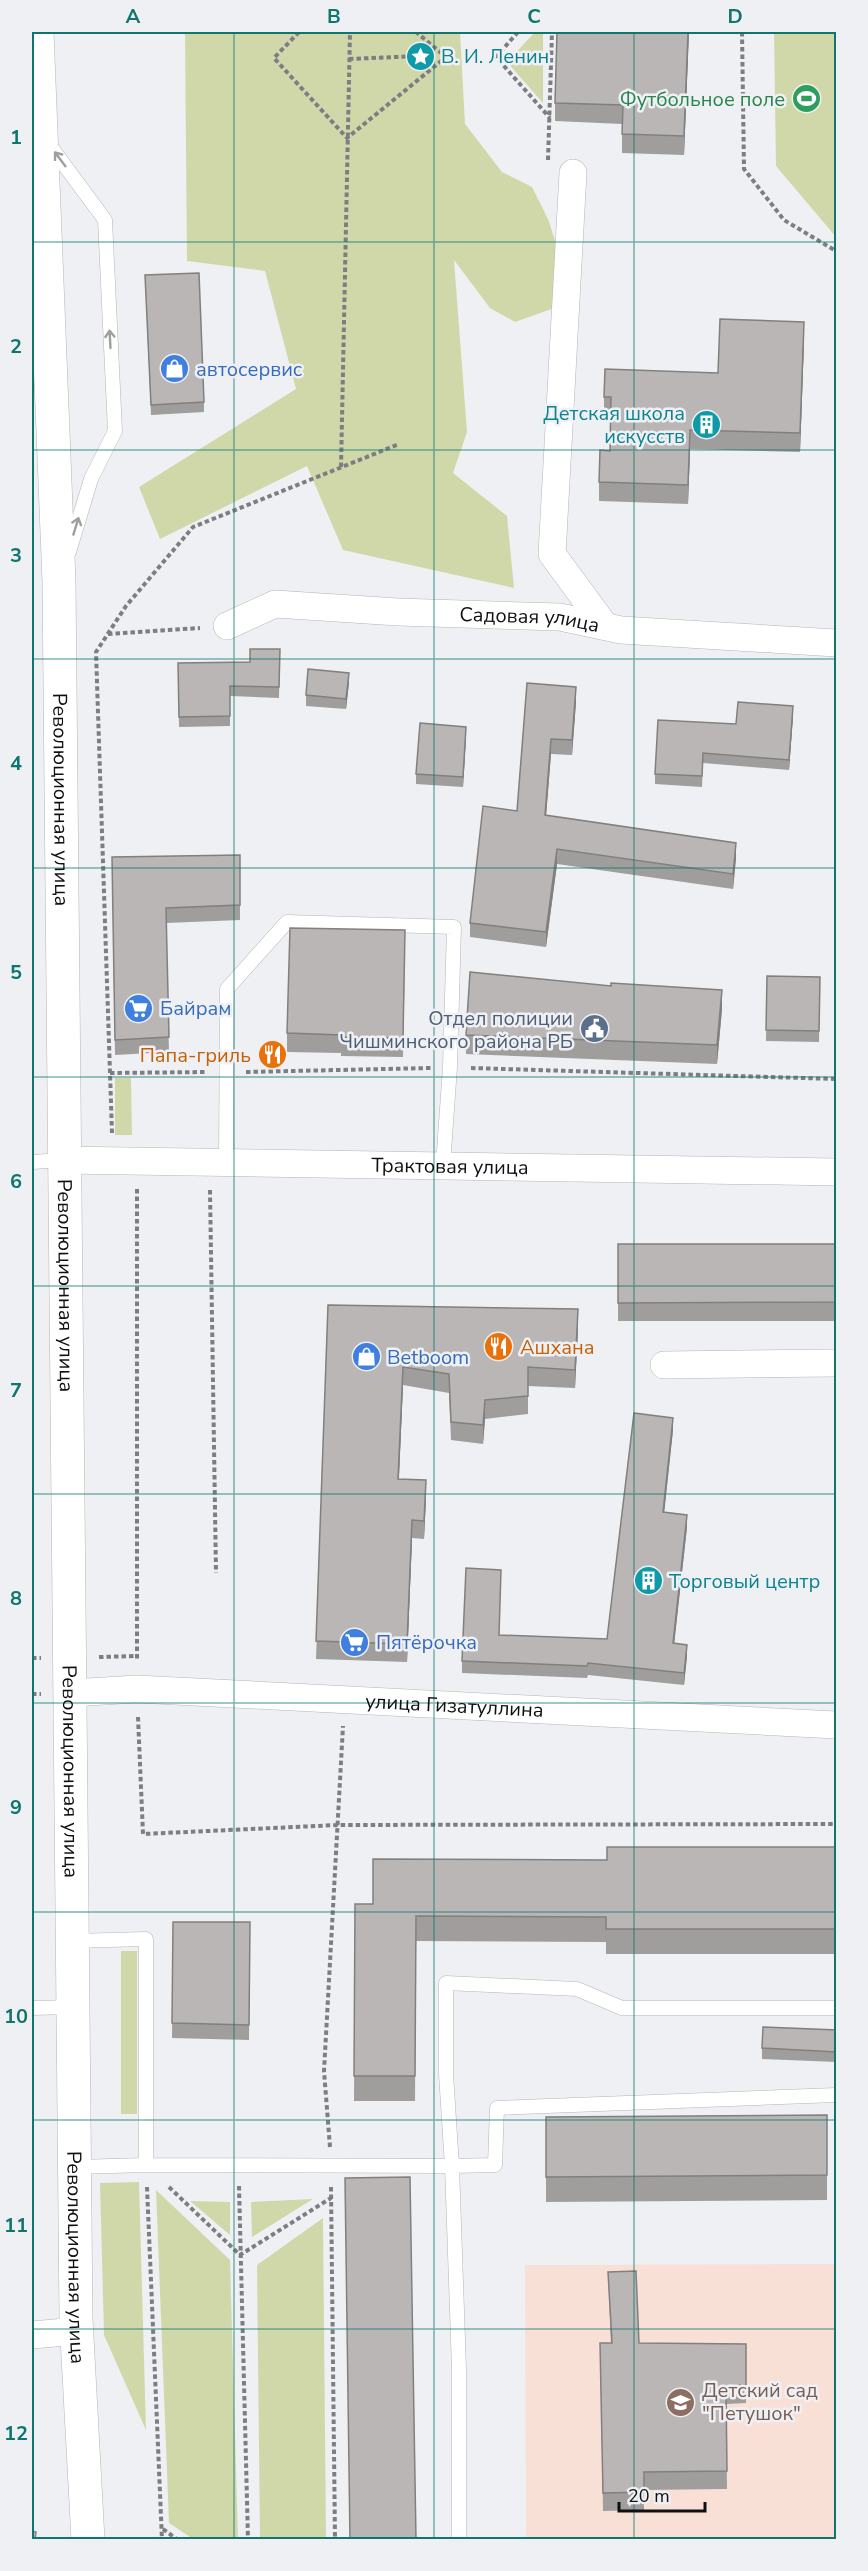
<svg xmlns="http://www.w3.org/2000/svg" width="868" height="2571" font-family="'Nunito Sans',sans-serif">
  <style>
    .education { fill: #f9e0d7 }
    .green { fill: #d0d8aa }
    .lines { fill: none; stroke-linecap: round; stroke-linejoin: round }
    .lane-casing { stroke: #b4b5b8; stroke-width: 15 }
    .street-casing { stroke: #b4b5b8; stroke-width: 28 }
    .secondary-casing { stroke: #b4b5b8; stroke-width: 34 }
    .path { stroke: #7d7e81; stroke-width: 4; stroke-dasharray: 4.5 3; stroke-linecap: butt }
    .lane { stroke: #fff; stroke-width: 14 }
    .street { stroke: #fff; stroke-width: 27 }
    .secondary { stroke: #fff; stroke-width: 33 }
    .wall { fill: #a09d9d }
    .shaded-wall { fill: #827f7f }
    .building { fill: #bab6b6; stroke: #827f7f; stroke-width: 1.5 }
    .oneway { stroke: #9f9fa0 }
    .grid { fill: none; stroke: #0f766e; stroke-width: 1.5; stroke-opacity: 0.55 }
    .labels { text-anchor: middle; dominant-baseline: central; stroke-width: 5; stroke-linejoin: round; paint-order: stroke }
    .culture-label { font-size: 20px; fill: #0d838f; stroke: #eff0f4; text-anchor: start }
    .leisure-label { font-size: 20px; fill: #27864d; stroke: #eff0f4; text-anchor: end }
    .shop-label { font-size: 20px; fill: #366cbe; stroke: #eff0f4; text-anchor: start }
    .street-label { font-size: 20px; fill: #0f1011; stroke: #eff0f4 }
    .service-label { font-size: 20px; fill: #4e5e75; stroke: #eff0f4; text-anchor: end }
    .food-label { font-size: 20px; fill: #c56008; stroke: #eff0f4; text-anchor: end }
    .education-label { font-size: 20px; fill: #785e54; stroke: #eff0f4; text-anchor: start }
    .neatline { fill: none; stroke: #0f766e; stroke-width: 2 }
    .grid-label { font-size: 20px; text-anchor: middle; font-weight: bold; fill: #0f766e }
  </style>
  <rect width="100%" height="100%" fill="#eff0f4"/>
  <!-- education -->
  <path class="education" d="M836,2264v275h-310l-1,-274z"/>
  <!-- green -->
  <path class="green" d="M185,32h275l5,92 37,48 30,15 16,32 14,43 -5,45 -42,15 -25,-14 -36,-48 13,172 -14,41 54,43 7,72 -171,-38 -36,-84 -147,73 -21,-52 157,-98 -31,-118 -78,-10z
    M535,32h8v71l-36,-41z
    M774,32h62v205l-60,-71z
    M115,1078h16l1,57h-17z
    M121,1951h16v163h-16z
    M139,2182l7,248 -42,-95 -4,-152z
    M156,2190l74,70 8,279h-45l-24,-16z
    M313,2199l-61,38 -1,-35z
    M190,2201l40,1v33z
    M323,2218l3,321h-66l-3,-274z"/>
  <g class="lines">
    <defs>
      <path id="lane" d="M48,143l57,77 10,211 -24,48 -22,73
        M32,1162l32,-2
        M226,1162l1,-173 60,-67 167,5 -4,140 -7,98
        M72,1941l74,-2v226l-70,2
        M32,2008l41,-1
        M836,2008h-214l-45,-19 -131,-6v91l6,92 43,-1 2,-57 339,-13
        M146,2165l306,1 7,203v171"/>
      <g id="street">
        <path d="M573,173l-21,381 53,72"/>
        <path id="s1" d="M227,626l48,-22 123,8 162,5 61,13 215,13"/>
        <path id="s2" d="M64,1160l772,12"/>
        <path d="M664,1365l172,-2"/>
        <path id="s3" d="M71,1693l66,-4 699,36"/>
        <path d="M32,2335l45,-4"/>
      </g>
      <g id="secondary">
        <path id="s4" d="M37,32l22,550 17,1737 12,221"/>
      </g>
    </defs>
    <!-- lane casing -->
    <use href="#lane" class="lane-casing"/>
    <!-- street casing -->
    <use href="#street" class="street-casing"/>
    <!-- secondary casing -->
    <use href="#secondary" class="secondary-casing"/>
    <!-- path -->
    <path class="path" d="M299,32l-25,26 73,80 99,-81 -30,-25
      M518,32l-22,25 54,61
      M742,32l2,137 40,51 52,31
      M349,59l71,-3
      M548,160l4,-128
      M341,467l9,-435
      M108,634l92,-6
      M471,1068l365,11
      M246,1072l185,-4
      M110,1073l96,-1
      M112,1133l-16,-481 30,-46 67,-79 206,-83
      M137,1189v472
      M210,1190l6,383
      M99,1657l38,-1
      M32,1658h9
      M32,1694h9
      M138,1717l5,117 195,-9 498,-1
      M330,2147l-6,-76 19,-345
      M239,2186l9,354
      M147,2187l15,353
      M169,2187l71,68 91,-57
      M331,2187l4,353
      M163,2529l15,11"/>
    <!-- lane -->
    <use href="#lane" class="lane"/>
    <!-- street -->
    <use href="#street" class="street"/>
    <!-- secondary -->
    <use href="#secondary" class="secondary"/>
  </g>
  <!-- wall -->
  <path class="wall" d="M689,32l-5,123 -62,-2v-29l-67,-3v-18z
    M145,275l59,127v10l-53,3z
    M804,341l-4,111 -110,-3 -2,55 -89,-3v-19l11,-31 1,-35h-7v-19l114,-24z
    M280,649l-1,49 -49,-2v30l-51,1 -1,-64 72,-1z
    M349,683l-3,26 -40,-3v-11z
    M527,683l49,19 -4,53 -21,-1 -5,61 190,43 -3,31 -176,-25 -11,83 -76,-10v-14l47,-112z
    M793,716l-4,54 -86,-7 -1,24 -47,-3v-10l81,-50z
    M466,737l-3,50 -47,-3v-10z
    M240,855v65l-74,3 3,129 -54,3 -3,-198z
    M405,949l-2,108 -62,-1v-3l-54,-1v-19z
    M767,976l53,1 -1,65 -53,-1z
    M722,1009l-5,55 -251,-10v-19z
    M618,1244h219v77h-219z
    M328,1305l250,23 -3,60 -47,-2v28l-43,5 -2,25 -32,-4 -2,-47 -46,-8 -4,94 27,19 -2,41 -12,-1 -5,124 -91,-3z
    M673,1430l-9,82 23,15 -13,116 13,13 -3,29 -96,-10 -1,3 -125,-5v-12l37,-26 108,4z
    M837,1847v107h-231v-12l-190,-1 -1,160h-61l1,-197h18l234,-44z
    M173,1922h77l-1,118 -77,-2z
    M837,2030v32l-75,-3v-11z
    M827,2115v85l-281,2v-85z
    M608,2272l31,71 107,1v59l-20,1 1,85 -83,1v20l-41,1 -3,-168h11z"/>
  <!-- shaded-wall -->
  <path class="shaded-wall" d="M688,32h1l-5,123v-19z
    M804,322v19l-4,111v-19z
    M690,430v19l-2,55v-19z
    M349,673v10l-3,26v-10z
    M576,687v15l-4,53v-15z
    M793,706v10l-4,54v-10z
    M466,727v10l-3,50v-10z
    M551,739v15l-6,76v-15z
    M736,843v15l-3,31v-15z
    M557,849v15l-11,83v-15z
    M722,990v19l-5,55v-19z
    M578,1309v19l-3,60v-18z
    M403,1367v18l-5,112v-18z
    M485,1400v19l-2,25v-19z
    M673,1418v12l-10,94v-12z
    M426,1480v18l-2,41v-18z
    M687,1515v12l-14,128v-12z
    M412,1520v18l-5,124v-18z
    M687,1645v11l-3,29v-12z"/>
  <!-- building -->
  <path class="building" d="M557,32h131l-4,104 -62,-2 1,-29 -68,-2z
    M199,273l5,129 -53,3 -6,-130z
    M720,319l84,3 -4,111 -110,-3 -2,55 -89,-3 1,-32 10,1 1,-54h-7l1,-28 113,4z
    M250,649h30l-1,38 -49,-1v30l-51,1 -1,-54 72,-1z
    M308,669l41,4 -3,26 -40,-4z
    M527,683l49,4 -4,53 -21,-1 -6,76 191,28 -3,31 -176,-25 -11,83 -76,-9 13,-117 34,5z
    M738,702l55,4 -4,54 -86,-7 -1,23 -47,-2 3,-54 78,4z
    M420,723l46,4 -3,50 -47,-3z
    M240,855v50l-74,3 3,129 -54,3 -3,-183z
    M290,928l115,2 -2,108 -62,-1v-2l-54,-2z
    M470,972l141,14v-3l111,7 -5,55 -251,-10z
    M767,976l53,1 -1,54 -53,-1z
    M618,1244h219v58l-219,1z
    M328,1305l250,4 -3,61 -47,-3v29l-43,4 -2,25 -32,-3 -2,-48 -46,-7 -5,112 28,1 -2,41 -12,-1 -5,124 -91,-3z
    M634,1413l39,5 -10,94 24,3 -14,128 14,2 -3,28 -96,-10 -1,3 -125,-5 4,-93 35,2 -2,65 108,4z
    M607,1847h230v82h-231v-12l-190,-1 -1,160h-61l1,-172h18v-45l234,1z
    M173,1922h77l-1,103 -77,-2z
    M763,2027l74,3v22l-75,-4z
    M827,2115v60l-281,2v-60z
    M410,2177l6,363h-66l-5,-362z
    M636,2271l3,72 107,1v41l-20,1 1,85 -83,1v20l-41,1 -3,-150h12l-4,-71z
    M32,2531l4,1 -1,8h-3z"/>
  <!-- one-way arrows -->
  <defs><path id="oneway-shaft" d="M-6 0H5M1.5-3L5.5 0L1.5 3" fill="none" stroke-width="1.6" stroke-linecap="round" stroke-linejoin="round" transform="scale(1.5)"/></defs>
  <g class="oneway">
    <use href="#oneway-shaft" transform="translate(60 159) rotate(-127)"/>
    <use href="#oneway-shaft" transform="translate(110 339) rotate(-93)"/>
    <use href="#oneway-shaft" transform="translate(76 526) rotate(-73)"/>
  </g>
  <!-- grid -->
  <path class="grid" d="M234,32v2508M434,32v2508M634,32v2508M32,242h804M32,450h804M32,659h804M32,868h804M32,1077h804M32,1286h804M32,1494h804M32,1703h804M32,1912h804M32,2120h804M32,2329h804"/>
  <!-- icons -->
  <defs>
    <symbol id="sight-disc" viewBox="-11 -11 22 22"><circle r="9.5" fill="#0f9aa8" stroke="#eff0f4"/><path d="M0-6L1.8-2.2L6-1.7L2.9 1.2L3.7 5.4L0 3.3L-3.7 5.4L-2.9 1.2L-6-1.7L-1.8-2.2Z" fill="#fff"/></symbol>
    <symbol id="stadium-disc" viewBox="-11 -11 22 22"><circle r="9.5" fill="#2e9e5b" stroke="#eff0f4"/><path d="M0-5a6.5 5 0 1 0 0 10a6.5 5 0 1 0 0-10ZM-3.5-1.8h7v3.6h-7Z" fill="#fff"/></symbol>
    <symbol id="shop-disc" viewBox="-11 -11 22 22"><circle r="9.5" fill="#3f7fe0" stroke="#eff0f4"/><path d="M-5-2.5h2.3a2.7 3.5 0 0 1 5.4 0H5L5.5 6h-11ZM-1.5-2.5h3a1.5 2.3 0 0 0-3 0Z" fill="#fff"/></symbol>
    <symbol id="building-disc" viewBox="-11 -11 22 22"><circle r="9.5" fill="#0f9aa8" stroke="#eff0f4"/><path d="M-4-6H4V6H1V3H-1V6H-4ZM-2.5-4.3h1.7v1.8h-1.7ZM.8-4.3h1.7v1.8H.8ZM-2.5-1h1.7V.8h-1.7ZM.8-1h1.7V.8H.8Z" fill="#fff"/></symbol>
    <symbol id="supermarket-disc" viewBox="-11 -11 22 22"><circle r="9.5" fill="#3f7fe0" stroke="#eff0f4"/><path d="M-6-5.5h2.5l.6 2H6L4.5 2H-2.5L-4.4-4H-6ZM-1.5 3.2a1.3 1.3 0 1 0 .1 0ZM3 3.2a1.3 1.3 0 1 0 .1 0Z" fill="#fff"/></symbol>
    <symbol id="civic-disc" viewBox="-11 -11 22 22"><circle r="9.5" fill="#5c6f8a" stroke="#eff0f4"/><path d="M-.6-6.5H3V-4.5H.6V-3L4-1V1h2V6H-6V1h2V-1L-.6-3ZM-1.2 2.5V6h2.4V2.5Z" fill="#fff"/></symbol>
    <symbol id="restaurant-disc" viewBox="-11 -11 22 22"><circle r="9.5" fill="#e8710a" stroke="#eff0f4"/><path d="M-5-6h1v4h1v-4h1v4h1v-4h1v5L-1.5 .5V6h-2V.5L-5-1ZM5-6V6H3V1.5H1.5Q1.5-4 5-6Z" fill="#fff"/></symbol>
    <symbol id="school-disc" viewBox="-11 -11 22 22"><circle r="9.5" fill="#8d6e63" stroke="#eff0f4"/><path d="M0-5L7-2L0 1L-7-2ZM-4 1L0 2.5L4 1V4Q0 6-4 4Z" fill="#fff"/></symbol>
  </defs>
  <g fill-rule="evenodd">
    <use href="#sight-disc" x="404" y="40" width="33" height="33"/>
    <use href="#stadium-disc" x="790" y="82" width="33" height="33"/>
    <use href="#shop-disc" x="158" y="352" width="33" height="33"/>
    <use href="#building-disc" x="690" y="408" width="33" height="33"/>
    <use href="#supermarket-disc" x="122" y="992" width="33" height="33"/>
    <use href="#civic-disc" x="578" y="1012" width="33" height="33"/>
    <use href="#restaurant-disc" x="256" y="1038" width="33" height="33"/>
    <use href="#restaurant-disc" x="482" y="1330" width="33" height="33"/>
    <use href="#shop-disc" x="350" y="1340" width="33" height="33"/>
    <use href="#building-disc" x="632" y="1564" width="33" height="33"/>
    <use href="#supermarket-disc" x="338" y="1626" width="33" height="33"/>
    <use href="#school-disc" x="664" y="2386" width="33" height="33"/>
  </g>
  <g class="labels">
    <!-- culture labels -->
    <g class="culture-label">
      <text x="441" y="56">В. И. Ленин</text>
      <text x="685" y="413" text-anchor="end">Детская школа<tspan x="685" dy="23">искусств</tspan></text>
      <text x="669" y="1581">Торговый центр</text>
    </g>
    <!-- leisure labels -->
    <g class="leisure-label">
      <text x="785" y="99">Футбольное поле</text>
    </g>
    <!-- shop labels -->
    <g class="shop-label">
      <text x="196" y="369">автосервис</text>
      <text x="160" y="1008">Байрам</text>
      <text x="387" y="1357">Betboom</text>
      <text x="376" y="1642">Пятёрочка</text>
    </g>
    <!-- street labels -->
    <g class="street-label">
      <text stroke="none"><textPath href="#s1" startOffset="308">Садовая улица</textPath></text>
      <text stroke="none"><textPath href="#s4" startOffset="768">Революционная улица</textPath></text>
      <text stroke="none"><textPath href="#s2" startOffset="386">Трактовая улица</textPath></text>
      <text stroke="none"><textPath href="#s4" startOffset="1254">Революционная улица</textPath></text>
      <text stroke="none"><textPath href="#s3" startOffset="384">улица Гизатуллина</textPath></text>
      <text stroke="none"><textPath href="#s4" startOffset="1740">Революционная улица</textPath></text>
      <text stroke="none"><textPath href="#s4" startOffset="2226">Революционная улица</textPath></text>
    </g>
    <!-- service labels -->
    <g class="service-label">
      <text x="573" y="1018">Отдел полиции<tspan x="573" dy="23">Чишминского района РБ</tspan></text>
    </g>
    <!-- food labels -->
    <g class="food-label">
      <text x="251" y="1055">Папа-гриль</text>
      <text x="520" y="1347" text-anchor="start">Ашхана</text>
    </g>
    <!-- education labels -->
    <g class="education-label">
      <text x="702" y="2390">Детский сад<tspan x="702" dy="23">"Петушок"</tspan></text>
    </g>
  </g>
  <!-- border -->
  <rect width="868" height="2571" fill="none" stroke="#eff0f4" stroke-width="66"/>
  <!-- scale -->
  <path d="M619 2502v9h86v-9" fill="none" stroke="#0f1011" stroke-width="3"/>
  <text x="628" y="2502" font-size="18" fill="#0f1011" stroke="#eff0f4" stroke-width="4.5" paint-order="stroke">20 m</text>
  <rect x="33" y="33" width="802" height="2505" class="neatline"/>
  <g class="grid-label">
    <text x="133" y="23">A</text>
    <text x="334" y="23">B</text>
    <text x="534" y="23">C</text>
    <text x="735" y="23">D</text>
    <text x="16" y="144">1</text>
    <text x="16" y="353">2</text>
    <text x="16" y="562">3</text>
    <text x="16" y="770">4</text>
    <text x="16" y="979">5</text>
    <text x="16" y="1188">6</text>
    <text x="16" y="1397">7</text>
    <text x="16" y="1605">8</text>
    <text x="16" y="1814">9</text>
    <text x="16" y="2023">10</text>
    <text x="16" y="2232">11</text>
    <text x="16" y="2440">12</text>
  </g>
</svg>
